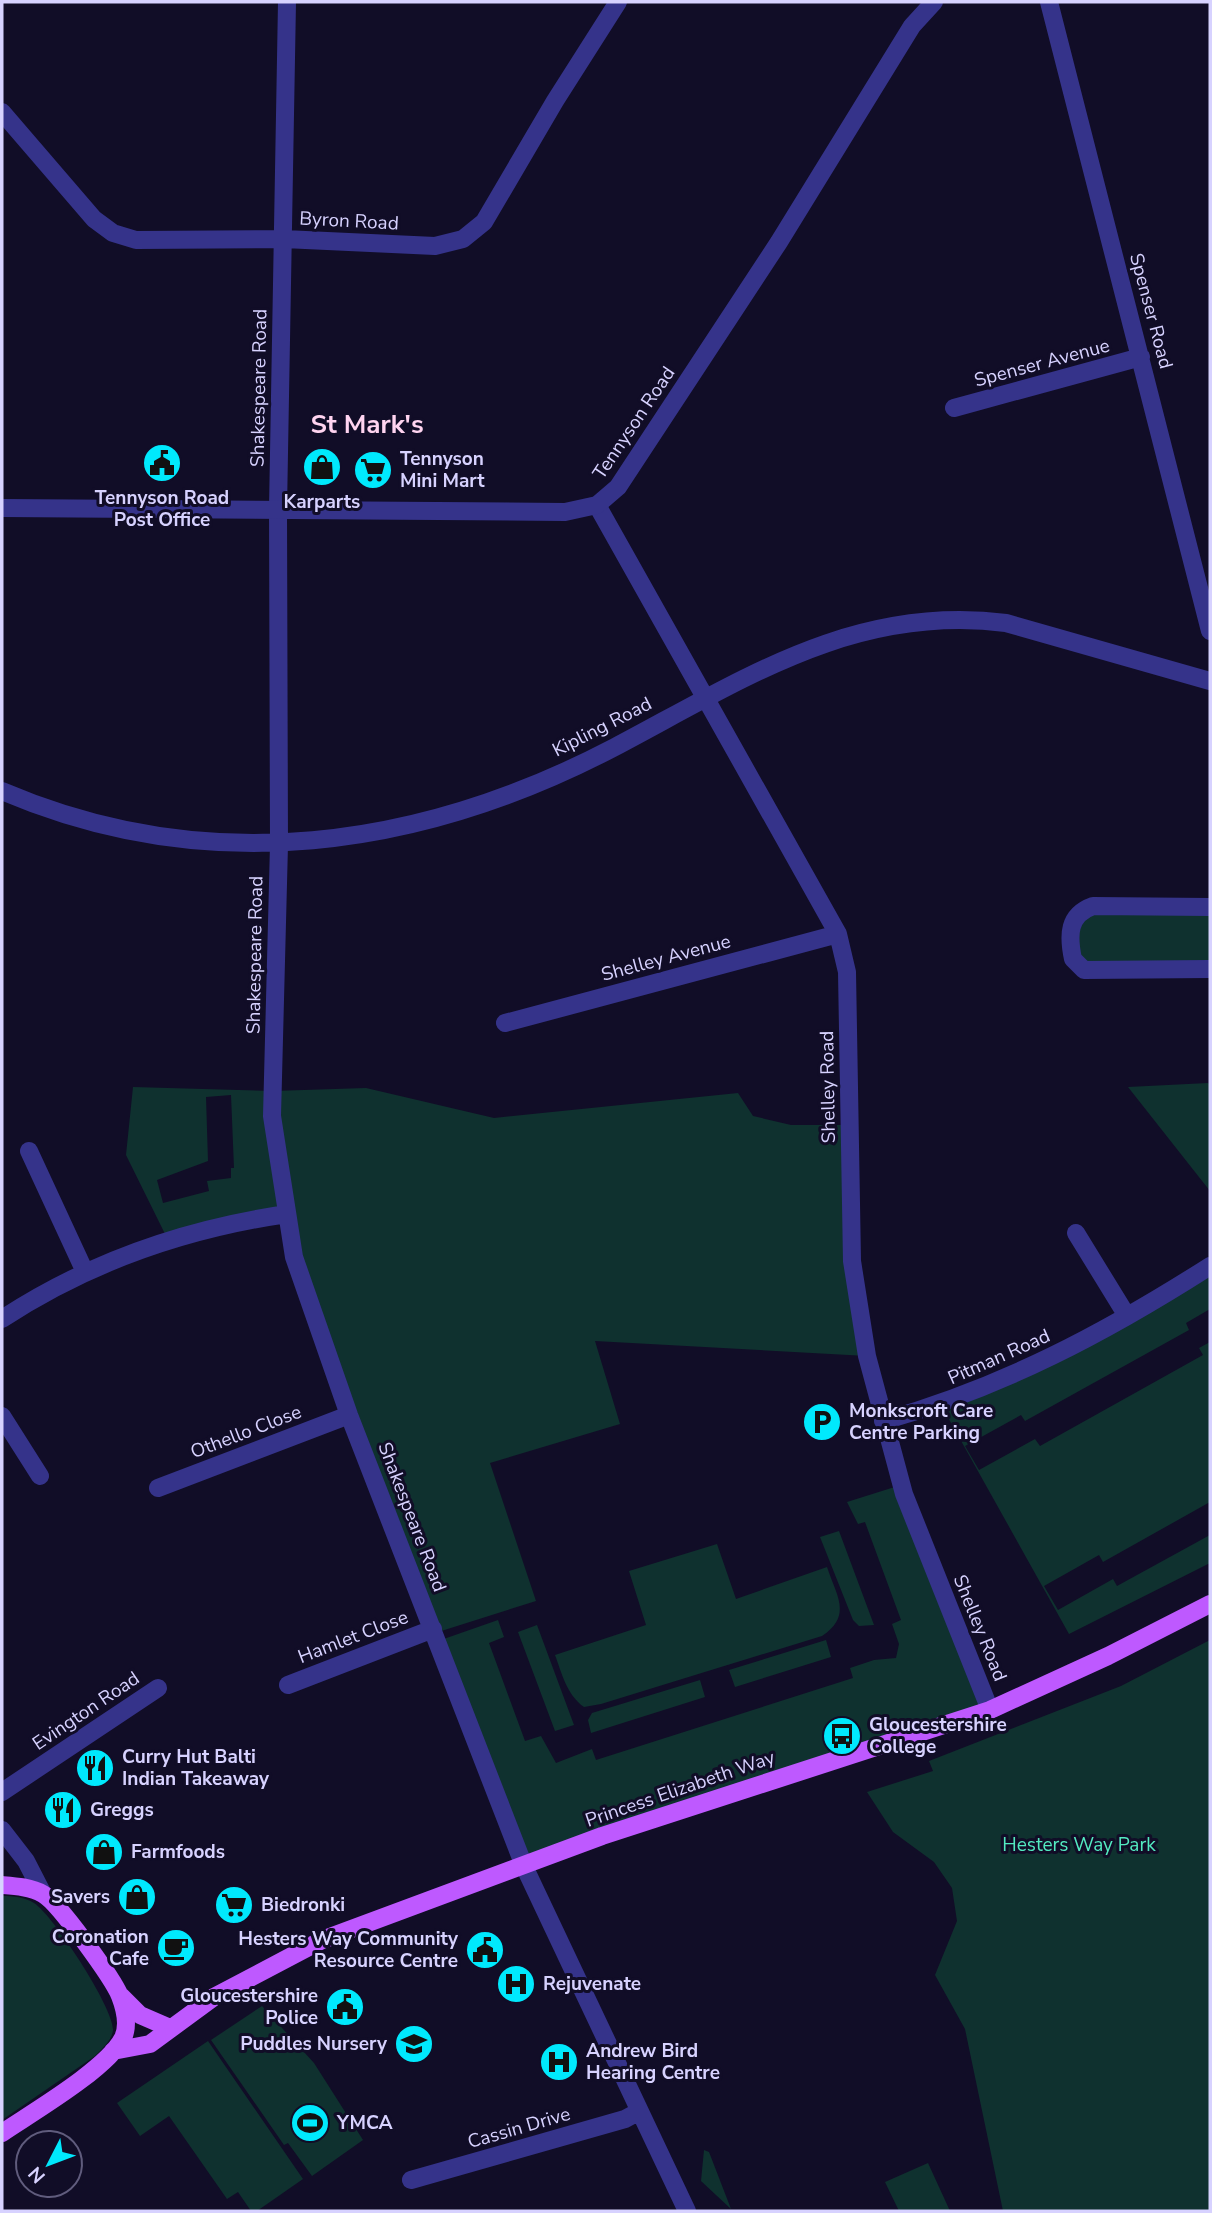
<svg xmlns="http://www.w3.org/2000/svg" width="1212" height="2213" font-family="'Nunito Sans',sans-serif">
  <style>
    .green { fill: #0f312f; fill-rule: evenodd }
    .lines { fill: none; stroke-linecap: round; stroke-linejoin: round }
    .minor { stroke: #35338a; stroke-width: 18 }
    .tertiary { stroke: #35338a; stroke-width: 18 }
    .primary { stroke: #be59ff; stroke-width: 18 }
    .labels { text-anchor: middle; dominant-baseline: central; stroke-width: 6; stroke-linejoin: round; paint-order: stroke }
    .street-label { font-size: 19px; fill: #d7d2ff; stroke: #110d27 }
    .poi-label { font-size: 19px; font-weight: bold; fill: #d7d2ff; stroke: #110d27; text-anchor: start }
    .park-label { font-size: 19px; fill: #53eac1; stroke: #110d27 }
    .district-label { font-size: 26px; font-weight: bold; fill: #ffd4f0; stroke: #110d27 }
  </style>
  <rect width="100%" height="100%" fill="#110d27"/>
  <!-- green -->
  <path class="green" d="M1210,907v62l-133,-3 -2,-50z
    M1208,1083l2,2v106l-82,-104z
    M133,1087l140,4 93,-3 128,30 244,-25 15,23 38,9h58l18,231 -272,-15 25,83 -130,39 46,138 -101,32 -148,-418 -119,25 -42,-85zM231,1095l3,73h-3v10l-24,3 2,10 -46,12 -6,-23 51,-19 -2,-64z
    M1210,1266v43l-24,14 3,7 -164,91 -4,-6 -56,31 14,24 56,-31 5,7 163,-91 -4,-7 11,-6v160l-107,60 -4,-7 -55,31 14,24 55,-31 4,7 93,-51v28l-141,71 -128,-229z
    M901,1485l89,225 -466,156 -86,-225 60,-21 6,17 -15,6 36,98 16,-5 15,27 36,-14 4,11 257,-82 -3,-10 24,-8 22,-2 3,-14 -7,-20 9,-4 -36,-98 -7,2 -11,-22z
    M839,1531l35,94 -15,1 -6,-6 -33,-83z
    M717,1544l19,55 91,-32c9,28 26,48 -5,69l-221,68 -17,3c-17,-12 -22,-33 -29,-52l91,-30 -17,-54z
    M537,1625l37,100 -19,6 -37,-99z
    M826,1640l5,17 -96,30 -6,-17z
    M1210,1640v571h-207l-38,-182 -30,-54 22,-54 -5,-33 -18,-26 -41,-30 -26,-40 66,-21 -4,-10 192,-75z
    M700,1680l5,17 -114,36 -3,-13 4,-7z
    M3,1896c10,0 22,1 31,7 19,12 80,105 79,127 -1,10 -11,19 -18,26l-93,64z
    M262,2006l52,57 49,77 -51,36 -24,-33 -4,2 -73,-105z
    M208,2041l95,138 -46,32h-6l-13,-19 -11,7 -58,-83 -29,20 -23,-33z
    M704,2150l5,2 22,57 -30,-28z
    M928,2163l22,48h-51l-14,-29z"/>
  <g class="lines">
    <!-- minor -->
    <path class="minor" d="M287,2l-9,507 1,336 -7,271 22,141 55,158 175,451 163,345
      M1049,2l161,629
      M2,112l92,107 19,14 23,7 148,-1 151,7 28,-7 21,-17 71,-121 63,-99
      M954,408l187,-51
      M597,505l241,429 9,38 5,289 15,95 37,138 86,216
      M2,791c206,88 418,58 613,-44 129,-68 240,-143 391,-124l204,58
      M1210,907l-117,-1c-25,9 -25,29 -20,53l11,11 126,-1
      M505,1023l333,-89
      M29,1151l56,121
      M1076,1233l51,83
      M2,1319c87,-57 182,-90 285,-105
      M2,1416l38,60
      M883,1421c120,-34 222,-88 327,-155
      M158,1488l191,-73
      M288,1685l145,-56
      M2,1792l156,-104
      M411,2180l214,-61 13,-7"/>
    <!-- tertiary -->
    <path class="tertiary" d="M2,508l563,4 32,-7 21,-18 161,-245 133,-216 22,-24
      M2,1830l24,31 17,33"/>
    <!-- primary -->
    <path class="primary" d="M2,1885c13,1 29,2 41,9 16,9 70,85 77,102 5,13 9,29 3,42 -16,31 -90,74 -121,95
      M121,1996l19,19 30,13
      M113,2051l37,-7 64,-47 108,-57 280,-104 388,-126 118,-54 102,-52"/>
  </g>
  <!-- icons -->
  <defs>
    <symbol id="civic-disc" viewBox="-11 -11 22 22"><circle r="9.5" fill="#00e9fd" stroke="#110d27"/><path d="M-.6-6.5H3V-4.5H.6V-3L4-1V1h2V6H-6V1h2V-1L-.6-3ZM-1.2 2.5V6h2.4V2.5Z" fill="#111"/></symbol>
    <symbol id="shop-disc" viewBox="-11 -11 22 22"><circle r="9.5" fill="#00e9fd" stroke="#110d27"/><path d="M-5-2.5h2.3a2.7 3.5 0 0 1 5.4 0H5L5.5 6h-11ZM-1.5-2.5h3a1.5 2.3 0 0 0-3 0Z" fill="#111"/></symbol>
    <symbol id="supermarket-disc" viewBox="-11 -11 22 22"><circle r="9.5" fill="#00e9fd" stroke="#110d27"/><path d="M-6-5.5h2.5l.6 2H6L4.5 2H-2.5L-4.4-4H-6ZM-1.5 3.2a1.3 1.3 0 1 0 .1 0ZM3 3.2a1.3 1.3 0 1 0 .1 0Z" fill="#111"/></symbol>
    <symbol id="parking-disc" viewBox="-11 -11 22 22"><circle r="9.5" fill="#00e9fd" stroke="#110d27"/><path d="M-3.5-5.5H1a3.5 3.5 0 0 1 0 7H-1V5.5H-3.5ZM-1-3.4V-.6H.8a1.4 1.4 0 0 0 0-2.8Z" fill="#111"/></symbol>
    <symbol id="bus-disc" viewBox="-11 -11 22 22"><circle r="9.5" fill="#00e9fd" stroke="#110d27"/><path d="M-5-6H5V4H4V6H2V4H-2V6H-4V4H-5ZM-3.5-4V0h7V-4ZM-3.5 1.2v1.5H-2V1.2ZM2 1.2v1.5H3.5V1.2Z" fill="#111"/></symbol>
    <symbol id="restaurant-disc" viewBox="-11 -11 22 22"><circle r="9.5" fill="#00e9fd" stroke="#110d27"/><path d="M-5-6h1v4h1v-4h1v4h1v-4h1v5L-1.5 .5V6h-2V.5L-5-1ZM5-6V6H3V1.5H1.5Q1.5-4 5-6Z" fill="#111"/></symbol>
    <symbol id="cafe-disc" viewBox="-11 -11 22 22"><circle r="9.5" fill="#00e9fd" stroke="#110d27"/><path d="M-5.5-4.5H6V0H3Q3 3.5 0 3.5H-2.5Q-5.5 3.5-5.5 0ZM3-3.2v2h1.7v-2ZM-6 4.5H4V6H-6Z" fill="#111"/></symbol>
    <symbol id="hospital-disc" viewBox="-11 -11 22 22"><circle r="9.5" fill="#00e9fd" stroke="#110d27"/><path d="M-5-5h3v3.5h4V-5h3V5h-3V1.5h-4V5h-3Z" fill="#111"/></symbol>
    <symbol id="school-disc" viewBox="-11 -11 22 22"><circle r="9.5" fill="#00e9fd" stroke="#110d27"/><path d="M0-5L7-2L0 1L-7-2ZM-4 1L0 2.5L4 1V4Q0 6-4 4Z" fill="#111"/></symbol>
    <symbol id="stadium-disc" viewBox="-11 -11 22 22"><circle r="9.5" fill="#00e9fd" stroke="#110d27"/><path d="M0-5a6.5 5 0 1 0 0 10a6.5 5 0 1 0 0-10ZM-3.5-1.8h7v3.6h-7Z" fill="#111"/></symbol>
  </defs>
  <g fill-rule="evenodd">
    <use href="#civic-disc" x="140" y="441" width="44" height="44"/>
    <use href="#shop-disc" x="300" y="445" width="44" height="44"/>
    <use href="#supermarket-disc" x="351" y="448" width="44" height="44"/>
    <use href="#parking-disc" x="800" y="1400" width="44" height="44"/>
    <use href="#bus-disc" x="820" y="1714" width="44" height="44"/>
    <use href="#restaurant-disc" x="73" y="1746" width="44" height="44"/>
    <use href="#restaurant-disc" x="41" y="1788" width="44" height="44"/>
    <use href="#shop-disc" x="82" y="1830" width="44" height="44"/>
    <use href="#shop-disc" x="115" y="1875" width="44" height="44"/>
    <use href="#supermarket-disc" x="212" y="1883" width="44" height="44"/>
    <use href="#cafe-disc" x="154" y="1926" width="44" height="44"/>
    <use href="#civic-disc" x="463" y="1928" width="44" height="44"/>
    <use href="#hospital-disc" x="494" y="1962" width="44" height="44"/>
    <use href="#civic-disc" x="323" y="1985" width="44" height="44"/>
    <use href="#school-disc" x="392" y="2022" width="44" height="44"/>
    <use href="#hospital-disc" x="537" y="2040" width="44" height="44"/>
    <use href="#stadium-disc" x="288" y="2101" width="44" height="44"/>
  </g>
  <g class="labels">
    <!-- street labels -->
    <g class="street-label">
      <text transform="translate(349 221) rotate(3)">Byron Road</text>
      <text transform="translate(1151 311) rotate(75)">Spenser Road</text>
      <text transform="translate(1042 363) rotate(-15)">Spenser Avenue</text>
      <text transform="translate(259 388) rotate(-89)">Shakespeare Road</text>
      <text transform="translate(634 423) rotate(-56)">Tennyson Road</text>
      <text transform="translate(602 727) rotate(-27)">Kipling Road</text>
      <text transform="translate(255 955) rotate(-89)">Shakespeare Road</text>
      <text transform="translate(666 958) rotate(-15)">Shelley Avenue</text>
      <text transform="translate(828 1087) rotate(-91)">Shelley Road</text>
      <text transform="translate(999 1357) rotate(-24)">Pitman Road</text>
      <text transform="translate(246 1432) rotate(-21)">Othello Close</text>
      <text transform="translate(412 1517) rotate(69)">Shakespeare Road</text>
      <text transform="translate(980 1628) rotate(68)">Shelley Road</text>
      <text transform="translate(353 1637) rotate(-21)">Hamlet Close</text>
      <text transform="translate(86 1711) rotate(-34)">Evington Road</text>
      <text transform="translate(680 1789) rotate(-19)">Princess Elizabeth Way</text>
      <text transform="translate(519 2128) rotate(-16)">Cassin Drive</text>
    </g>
    <!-- poi labels -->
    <g class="poi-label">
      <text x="400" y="459">Tennyson<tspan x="400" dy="22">Mini Mart</tspan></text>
      <text x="162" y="498" text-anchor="middle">Tennyson Road<tspan x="162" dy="22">Post Office</tspan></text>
      <text x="322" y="502" text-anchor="middle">Karparts</text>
      <text x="849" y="1411">Monkscroft Care<tspan x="849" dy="22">Centre Parking</tspan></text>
      <text x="869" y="1725">Gloucestershire<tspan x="869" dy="22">College</tspan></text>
      <text x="122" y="1757">Curry Hut Balti<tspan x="122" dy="22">Indian Takeaway</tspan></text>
      <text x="90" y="1810">Greggs</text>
      <text x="131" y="1852">Farmfoods</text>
      <text x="110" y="1897" text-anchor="end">Savers</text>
      <text x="261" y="1905">Biedronki</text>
      <text x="149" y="1937" text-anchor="end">Coronation<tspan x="149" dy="22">Cafe</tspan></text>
      <text x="458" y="1939" text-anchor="end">Hesters Way Community<tspan x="458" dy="22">Resource Centre</tspan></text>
      <text x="543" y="1984">Rejuvenate</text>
      <text x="318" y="1996" text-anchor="end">Gloucestershire<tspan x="318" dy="22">Police</tspan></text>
      <text x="387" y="2044" text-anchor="end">Puddles Nursery</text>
      <text x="586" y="2051">Andrew Bird<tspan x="586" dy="22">Hearing Centre</tspan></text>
      <text x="337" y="2123">YMCA</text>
    </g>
    <!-- park labels -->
    <g class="park-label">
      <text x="1079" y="1845">Hesters Way Park</text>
    </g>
    <!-- district labels -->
    <g class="district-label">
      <text x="367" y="424">St Mark's</text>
    </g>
  </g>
  <!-- border -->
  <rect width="1212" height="2213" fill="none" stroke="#d7d2ff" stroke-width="7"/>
  <!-- north arrow -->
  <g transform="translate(49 2164) rotate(228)"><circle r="33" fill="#110d27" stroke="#605c7d" stroke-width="2"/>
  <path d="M0-5L12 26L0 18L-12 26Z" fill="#00e9fd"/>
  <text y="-10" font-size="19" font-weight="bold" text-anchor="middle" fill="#d7d2ff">N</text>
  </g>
</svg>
